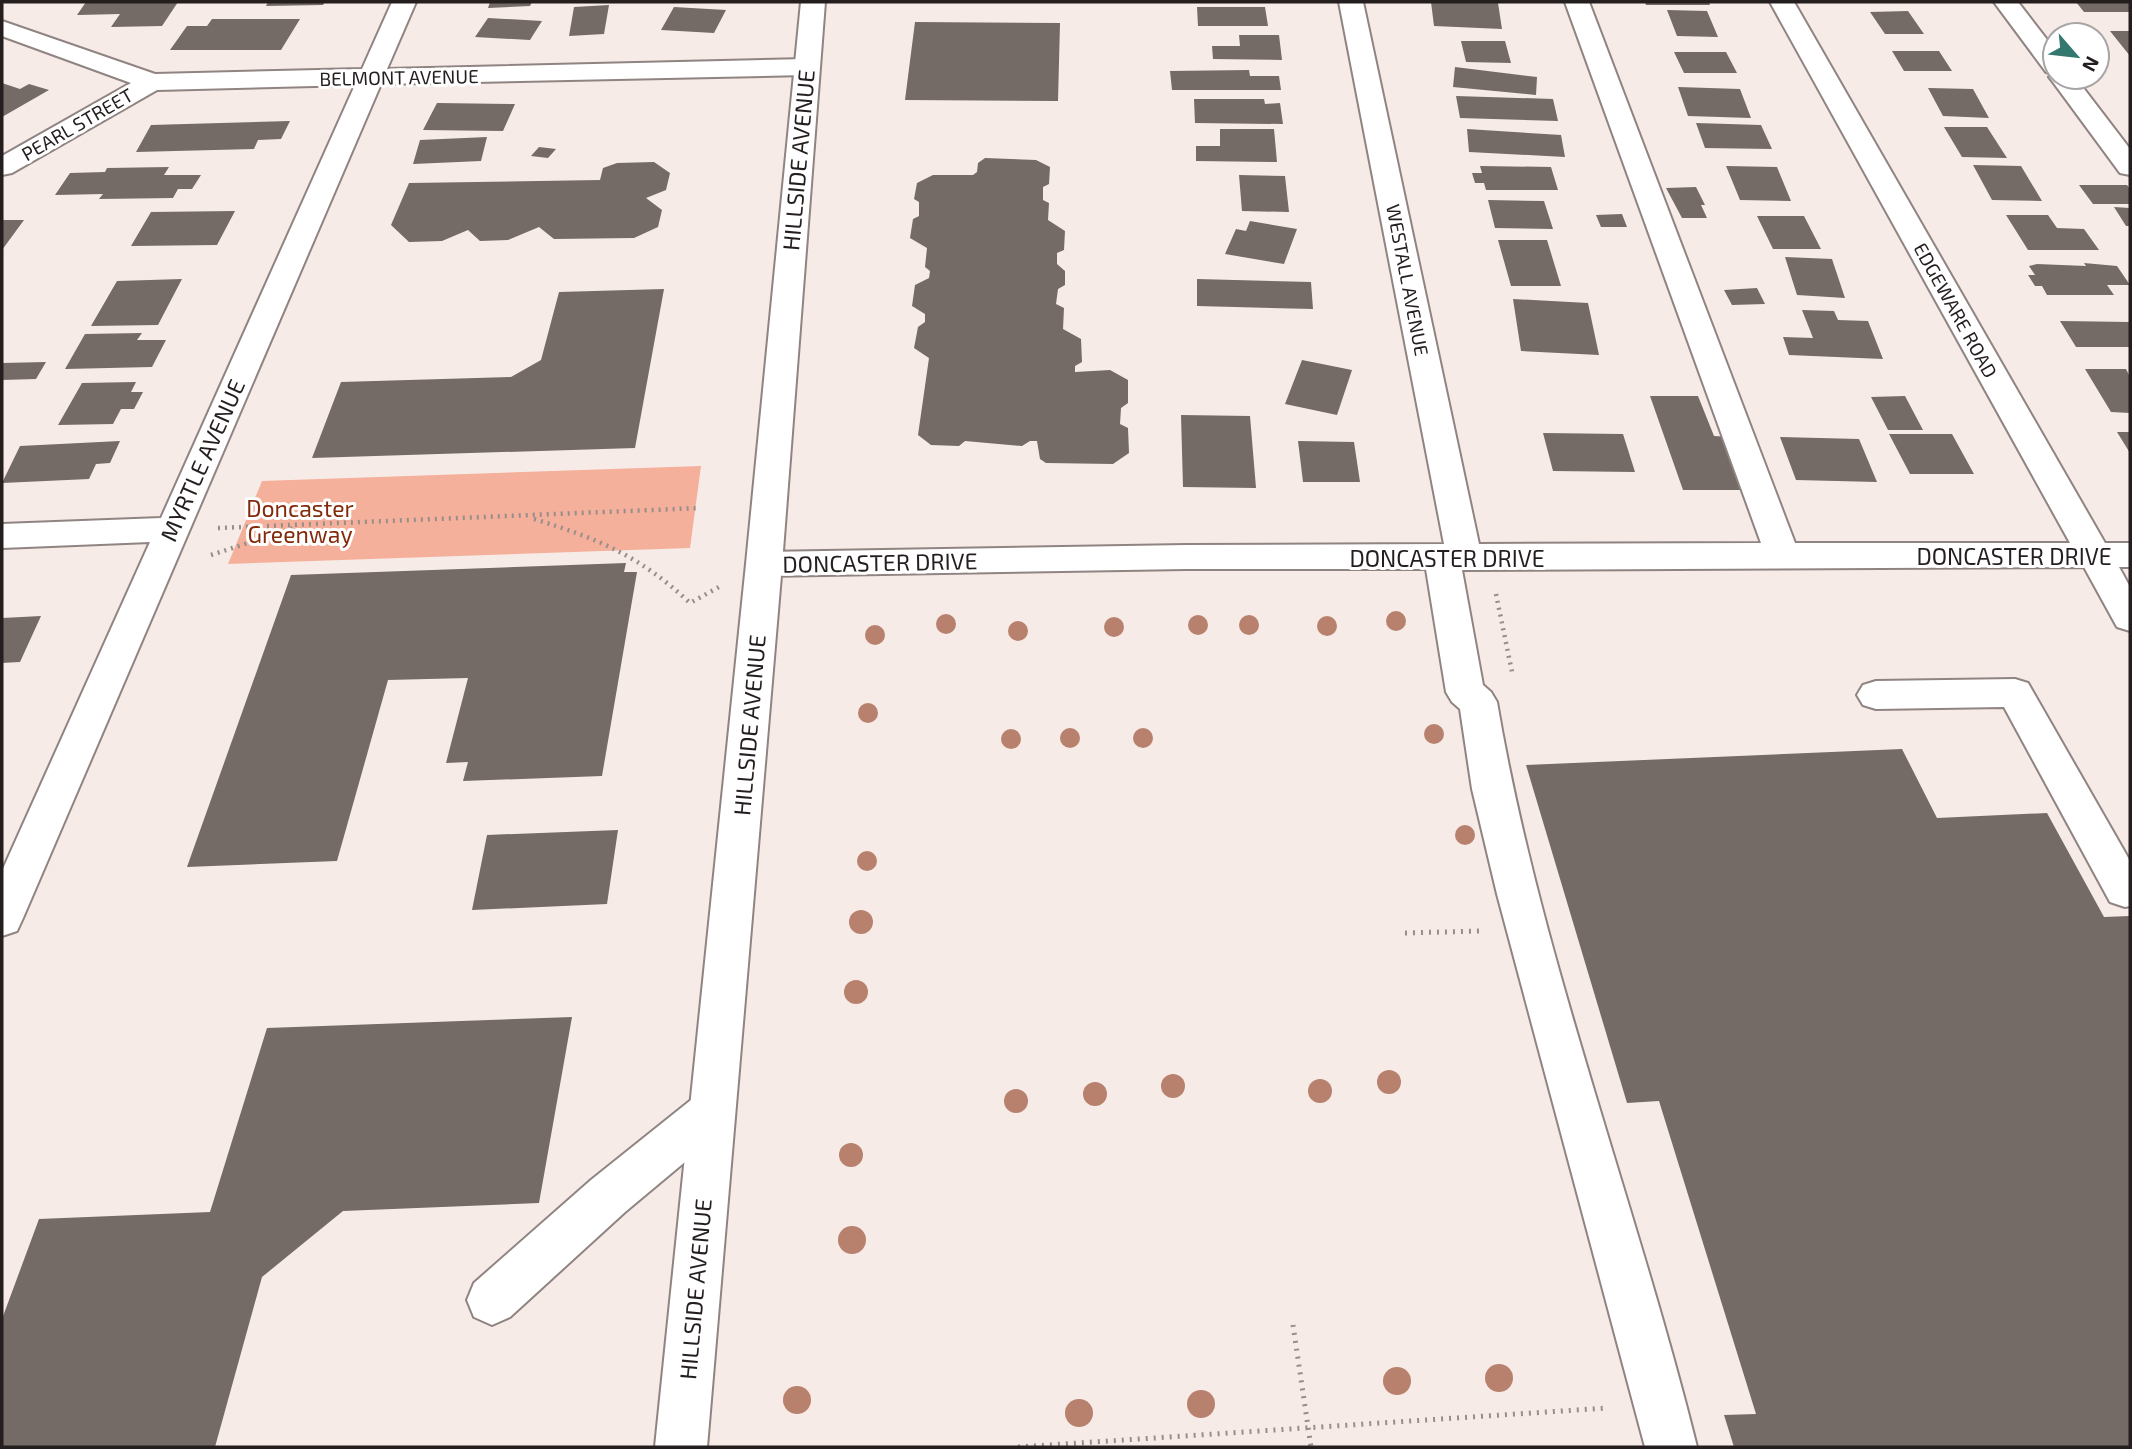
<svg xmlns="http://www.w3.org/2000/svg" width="2132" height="1449" font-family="'Exo 2',sans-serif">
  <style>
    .green { fill: #f4b09b }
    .building { fill: #746a66 }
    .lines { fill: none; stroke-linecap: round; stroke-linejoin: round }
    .minor-casing { stroke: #8f8481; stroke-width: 4 }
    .major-casing { stroke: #8f8481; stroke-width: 4 }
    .path-far1 { stroke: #978e8b; stroke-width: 4.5; stroke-dasharray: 2 5; stroke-linecap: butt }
    .path { stroke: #978e8b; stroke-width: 5; stroke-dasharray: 2 6; stroke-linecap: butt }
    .minor { fill: #fff; fill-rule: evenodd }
    .major { fill: #fff; fill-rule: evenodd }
    .tree { fill: #b7816e }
    .labels { text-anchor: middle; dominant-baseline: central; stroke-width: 6; stroke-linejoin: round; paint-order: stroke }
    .far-street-label { font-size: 19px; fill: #241f1e; stroke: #fff }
    .street-label { font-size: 23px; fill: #241f1e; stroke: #fff }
    .park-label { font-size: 23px; fill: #822a0b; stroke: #fff }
  </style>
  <rect width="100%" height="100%" fill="#f7ebe7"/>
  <!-- green -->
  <path class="green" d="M701,466l-11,82 -462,16 34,-83z"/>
  <!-- building -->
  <path class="building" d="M86,2h92l-16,24 -51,1 9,-13 -43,1z
    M268,2h57l-2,3 -57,1z
    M490,2h42l-2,4 -42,2z
    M1431,2l67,1 4,26 -68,-3z
    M1645,2h64l1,3h-64z
    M2076,2h54v10h-46z
    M609,5l-5,29 -35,2 5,-29z
    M674,7l52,3 -12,23 -53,-3z
    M1197,7h68l3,19h-70z
    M1667,10l40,1 11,26 -41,-1z
    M1908,11l16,23h-39l-15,-22z
    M488,18l54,3 -12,19 -55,-3z
    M212,19h88l-19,31h-111l17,-24h20z
    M915,22l145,1 -2,78 -153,-1z
    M2110,31h20v25z
    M1239,35h40l3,25 -69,-1 -1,-13h28z
    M1461,41h44l6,22 -45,-1z
    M1892,51h47l13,20h-48z
    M1674,52h52l11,21h-53z
    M1455,67l82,10 -1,18 -83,-8z
    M1249,70l1,6h29l2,14h-109l-2,-19z
    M2,83l18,6 9,-5 20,6 -47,27z
    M1678,87l62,2 11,29 -63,-2z
    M1928,88l45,1 16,29 -46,-2z
    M1456,96l97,3 5,22 -98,-3z
    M1194,99h70l1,5 15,-1 3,21 -88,-1z
    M437,103l78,1 -12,27 -80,-1z
    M290,121l-9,18 -23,1 -4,9 -118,3 15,-27z
    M1696,123l65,2 11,24 -67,-1z
    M1944,127h43l20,31 -45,-1z
    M1220,129h54l3,33 -81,-1v-15h24z
    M1467,129l94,6 4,22 -96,-5z
    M487,137l-6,24 -68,3 7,-24z
    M539,147l17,2 -8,9 -17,-2z
    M985,158l51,2 14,7 -1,17 -6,3v13l6,3 -1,17 17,11 -1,19 -7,3v11l8,7v14l-7,4 -2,15 8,4 -1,21 18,10 1,23 -7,4v6l35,-2 18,10v23l-7,5 -1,16 8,4 1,25 -16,11 -67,-1 -6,-4 -3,-18h-7l-8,5 -57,-5 -6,5 -28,-1 -13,-10 11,-77 -15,-10 4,-21 7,-5v-8l-13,-8 3,-21 14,-7 1,-7 -5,-4 2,-19 -17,-10 3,-19 6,-3v-14l-5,-3 3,-16 16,-8h40l4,-3 1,-9z
    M654,162l16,11 -4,17 -20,8 16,12 -4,17 -24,11 -80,1 -15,-12 -31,13 -28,1 -12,-11 -26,11 -33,1 -18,-17 18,-42 191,-3 3,-12 14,-5z
    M1973,165l48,1 21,35 -50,-1z
    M1480,166l71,1 7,23h-72l-2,-7h-9l-3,-10h10z
    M1726,166l51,1 14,34 -51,-1z
    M169,167l-5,8h37l-9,14h-14l-5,9 -74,1 4,-5 -48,1 15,-22 35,-1 2,-4z
    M1239,175l46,1 4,36 -47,-1z
    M2079,185h48l3,4v15h-37z
    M1696,187l9,18h-4l6,13h-25l-16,-30z
    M1488,200l56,1 9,28 -58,-1z
    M2114,207l16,1v18h-4z
    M235,211l-18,34 -86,1 20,-34z
    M1622,214l5,13h-26l-5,-12z
    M2006,215h42l9,13 27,1 15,21h-71z
    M1757,216h47l17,33h-48z
    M2,220h22l-22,30z
    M1250,221l47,8 -13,35 -59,-10 11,-25 10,2z
    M1498,240h49l14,46h-50z
    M1785,257l47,2 13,39 -48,-3z
    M2084,263l33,3 13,19h-23l7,10h-67l-5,-9h-7l-7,-11h7l-6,-9 8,-2 49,2z
    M182,279l-24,46 -67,1 26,-45z
    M1197,279l114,3 2,27 -116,-3z
    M1757,288l8,16 -33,1 -8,-15z
    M664,289l-29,159 -323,10 29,-76 170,-5 30,-17 18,-68z
    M1513,299l75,4 11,52 -78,-4z
    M1802,310l32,1 4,9 30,1 15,38 -94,-4 -6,-18 30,1z
    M2060,321l70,1v25h-54z
    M142,333l-5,7h29l-14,27 -87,2 20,-35z
    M1302,360l50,10 -15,45 -52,-11z
    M46,362l-10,17 -34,1v-17z
    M2085,369h41l4,8v36l-19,-1z
    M136,382l-5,10h12l-9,17h-13l-8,15 -55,1 24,-42z
    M1650,396h48l16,40 17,1 21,53h-69z
    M1905,396l18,34h-35l-17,-33z
    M1181,415l69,1 6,72 -73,-1z
    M2117,432h13v21z
    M1543,433l80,1 12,38 -82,-1z
    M1889,434h63l22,40h-64z
    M1780,437l79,2 18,43 -81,-2z
    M120,441l-10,22 -14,1 -7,15 -87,4 18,-37z
    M1298,441l56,1 6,40h-57z
    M626,563l-2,9h13l-35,204 -139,5 5,-19 -22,1 22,-85 -80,2 -51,181 -150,6 104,-292z
    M41,616l-21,46 -18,1v-45z
    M1902,749l35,69 110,-5 57,104 26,-1v531h-396l-10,-32 32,-1 -97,-313 -32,2 -101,-338z
    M618,830l-11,74 -135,6 15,-75z
    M572,1017l-33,186 -196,8 -81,66 -47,170h-213v-128l37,-100 171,-7 57,-184z"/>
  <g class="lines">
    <defs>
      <path id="minor" d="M392,2h24l-29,67 419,-10 9,3 4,5 -4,5 -9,3 -425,9 -358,834 -6,13 -15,5v-65l148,-329 -148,6v-24l159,-6 194,-433 -198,5 -145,83 -10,2v-19l129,-73 -129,-47v-15l153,53 207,-5z
        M1339,2h24l116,542 282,-1 -196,-541h24l206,541h275l-300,-541h24l311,541h25v24h-11l11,20v44l-13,-4 -33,-60 -622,3 21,115 8,7 6,10c43,254 138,496 200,745h-52l-148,-553 -25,-105 -12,-80 -8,-7 -6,-10 -20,-123h-240l-422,7 -12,-3 -6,-9 6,-9 12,-3 422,-7 258,-1z
        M1994,2h24l37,48v27h20l55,72v26l-10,-2 -67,-91 -4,-5 2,-3 -5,-2z
        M2015,679l13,4 102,178v45l-5,1 -15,-5 -106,-195 -128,2 -13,-4 -6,-10 6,-10 13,-4z
        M712,1090l16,6 7,15 -7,15 -103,86 -115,105 -18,8 -18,-8 -7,-17 7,-17 117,-103 105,-84z"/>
      <path id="major" d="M801,2h24l-43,562 -75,883h-52l91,-883z"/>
    </defs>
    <!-- minor casing -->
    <use href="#minor" class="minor-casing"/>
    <!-- major casing -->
    <use href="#major" class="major-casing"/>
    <!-- path-far1 -->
    <path class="path-far1" d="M534,519c65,20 106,37 156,84l29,-16
      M218,528l482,-20
      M211,555l86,-28
      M1496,594l16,78"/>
    <!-- path -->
    <path class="path" d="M1405,933l76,-2
      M1293,1325l18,122
      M1018,1447l589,-39"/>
    <!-- minor -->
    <use href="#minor" class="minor"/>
    <!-- major -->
    <use href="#major" class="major"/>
  </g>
  <!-- trees -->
  <g class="tree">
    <circle cx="1396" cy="621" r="10"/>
    <circle cx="946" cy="624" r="10"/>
    <circle cx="1198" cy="625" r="10"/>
    <circle cx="1249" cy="625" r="10"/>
    <circle cx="1327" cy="626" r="10"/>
    <circle cx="1114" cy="627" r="10"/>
    <circle cx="1018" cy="631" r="10"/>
    <circle cx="875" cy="635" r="10"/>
    <circle cx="868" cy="713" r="10"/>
    <circle cx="1434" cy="734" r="10"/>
    <circle cx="1070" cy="738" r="10"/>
    <circle cx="1143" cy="738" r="10"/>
    <circle cx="1011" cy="739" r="10"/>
    <circle cx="1465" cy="835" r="10"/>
    <circle cx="867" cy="861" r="10"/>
    <circle cx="861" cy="922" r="12"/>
    <circle cx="856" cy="992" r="12"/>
    <circle cx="1389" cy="1082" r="12"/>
    <circle cx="1173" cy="1086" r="12"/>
    <circle cx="1320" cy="1091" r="12"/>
    <circle cx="1095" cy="1094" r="12"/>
    <circle cx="1016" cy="1101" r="12"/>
    <circle cx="851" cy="1155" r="12"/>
    <circle cx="852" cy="1240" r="14"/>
    <circle cx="1499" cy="1378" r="14"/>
    <circle cx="1397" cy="1381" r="14"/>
    <circle cx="797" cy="1400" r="14"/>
    <circle cx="1201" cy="1404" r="14"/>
    <circle cx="1079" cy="1413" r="14"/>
  </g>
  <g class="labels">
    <!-- far-street labels -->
    <g class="far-street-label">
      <text transform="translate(399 77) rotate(-1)">BELMONT AVENUE</text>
      <text transform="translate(77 124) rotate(-30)">PEARL STREET</text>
      <text transform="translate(1408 280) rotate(79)">WESTALL AVENUE</text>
      <text transform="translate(1956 310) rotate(61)">EDGEWARE ROAD</text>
    </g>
    <!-- street labels -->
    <g class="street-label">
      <text transform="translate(798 160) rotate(-85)">HILLSIDE AVENUE</text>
      <text transform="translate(202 460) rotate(-66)">MYRTLE AVENUE</text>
      <text x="2014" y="556">DONCASTER DRIVE</text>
      <text x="1447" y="558">DONCASTER DRIVE</text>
      <text transform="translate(880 562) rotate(-1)">DONCASTER DRIVE</text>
      <text transform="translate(749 725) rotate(-85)">HILLSIDE AVENUE</text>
      <text transform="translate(695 1289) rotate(-85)">HILLSIDE AVENUE</text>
    </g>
    <!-- park labels -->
    <g class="park-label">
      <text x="300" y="508">Doncaster<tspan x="300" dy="26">Greenway</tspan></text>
    </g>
  </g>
  <!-- border -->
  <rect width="2132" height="1449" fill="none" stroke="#241f1e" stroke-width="7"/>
  <!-- north arrow -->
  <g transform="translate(2076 56) rotate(118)"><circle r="33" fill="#ffffff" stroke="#a7a5a5" stroke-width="2"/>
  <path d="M0-5L12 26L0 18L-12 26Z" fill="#32786e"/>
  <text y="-10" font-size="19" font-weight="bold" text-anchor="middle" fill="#241f1e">N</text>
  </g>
</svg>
